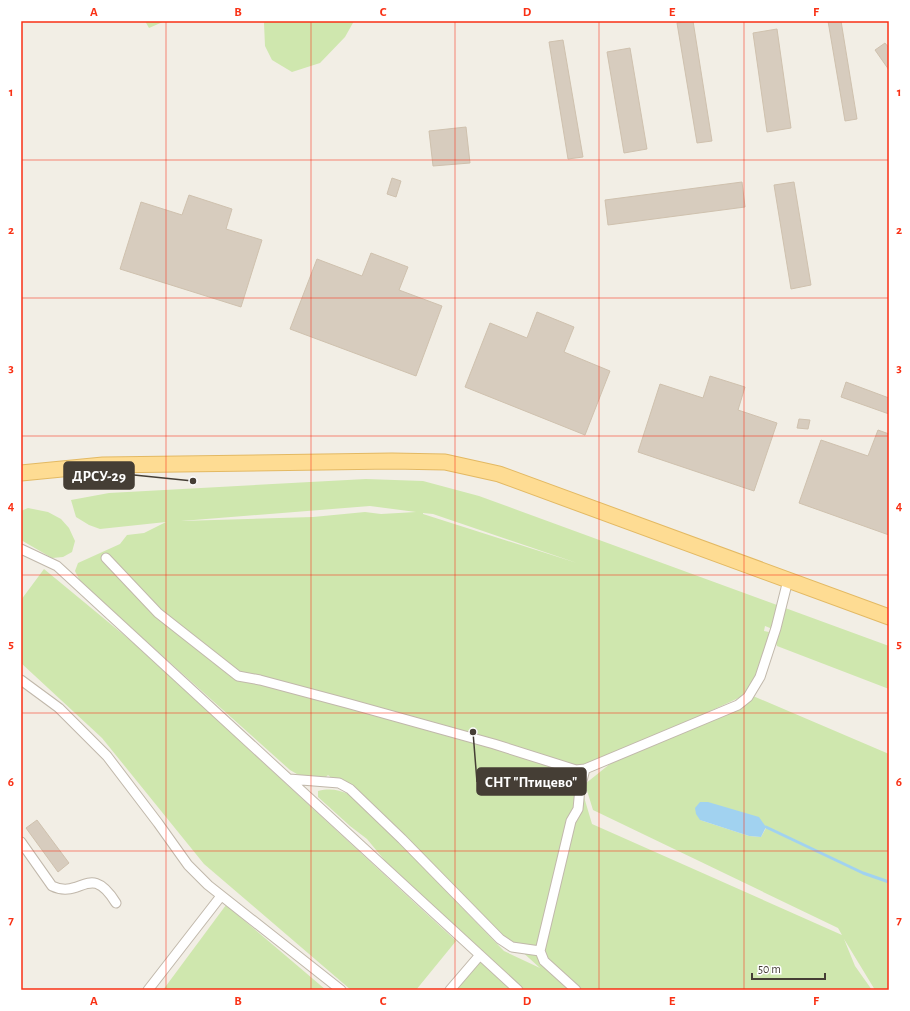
<svg xmlns="http://www.w3.org/2000/svg" width="910" height="1011" font-family="'Alegreya Sans',sans-serif">
  <style>
    .green { fill: #cfe7ae; fill-rule: evenodd }
    .water { fill: #a1d2f0 }
    .lines { fill: none; stroke-linecap: round; stroke-linejoin: round }
    .stream { stroke: #a1d2f0; stroke-width: 3 }
    .building { fill: #d7ccbe; stroke: #cfc1ae }
    .minor-casing { stroke: #c1b8ab; stroke-width: 11 }
    .primary-casing { stroke: #e3b963; stroke-width: 17 }
    .minor { stroke: #fff; stroke-width: 9 }
    .primary { stroke: #fedc93; stroke-width: 15 }
    .grid { fill: none; stroke: #f93115; stroke-width: 1; stroke-opacity: 0.55 }
    .leader { fill: none; stroke: #453e35; stroke-width: 1.5 }
    .callout-dot { fill: #453e35; stroke: #fff; stroke-width: 1.5 }
    .callout { fill: #453e35; stroke: #453e35; stroke-width: 1.5 }
    .callout-label { font-size: 15px; text-anchor: middle; font-weight: bold; fill: #fff }
    .neatline { fill: none; stroke: #f93115; stroke-width: 1.5 }
    .grid-label { font-size: 13px; text-anchor: middle; font-weight: bold; fill: #f93115 }
  </style>
  <rect width="100%" height="100%" fill="#f2eee5"/>
  <!-- green -->
  <path class="green" d="M145,21h20l-16,7z
    M265,21h89l-9,16 -25,26 -28,9 -20,-12 -7,-14 -1,-23z
    M366,479l57,2 56,15 410,150v43l-112,-43 -7,-18 -5,-2 -1,5 5,1 -11,45 -13,18 -93,43 101,-42 136,58v236h-14l-31,-51 11,27 17,24h-348l-50,-45 -88,-83 -19,-23 -17,-13 -32,-29v-6c13,-3 20,-1 31,3l-21,-19 -3,3 -23,-1 -12,-7 -209,-187 -6,-12 3,-8 42,-19 7,-9 17,-2 22,-11 -66,7 -11,-4 -13,-8 -5,-17 38,-7zM370,506l46,6 -35,2 -16,-2 -52,5 -132,4zM423,513l10,1 144,49 -154,-49zM626,751l-41,33 8,26 245,118 4,7 -250,-111 -16,-54zM371,814l120,109 15,16 1,-1 33,30 -36,-17zM700,820l66,8 -5,9 -12,-1z
    M28,508l20,4 13,7 8,9 6,13 -3,11 -9,5 -11,1 -31,-18v-29z
    M44,569l92,76 320,296 -40,49h-65l-147,-126 -102,-126 -81,-75v-63z
    M226,905l100,85h-163z
    M479,959l33,31h-59z"/>
  <!-- water -->
  <path class="water" d="M700,802h8l51,15 7,10 -5,10 -12,-1 -49,-16 -4,-6 -1,-6z"/>
  <g class="lines">
    <!-- stream -->
    <path class="stream" d="M766,827l97,46 26,9"/>
  </g>
  <!-- building -->
  <path class="building" d="M692,21h1l19,120 -15,2 -20,-120z
    M828,21h13l16,98 -12,2z
    M777,29l14,99 -24,4 -14,-99z
    M563,40l20,117 -15,2 -19,-117z
    M885,43l4,5v22l-14,-20z
    M630,48l17,101 -23,4 -17,-101z
    M466,127l4,36 -37,3 -4,-35z
    M392,178l9,3 -5,16 -9,-3z
    M742,182l3,25 -137,18 -3,-25z
    M794,182l17,103 -20,4 -17,-104z
    M189,195l43,14 -6,20 36,11 -21,67 -121,-38 21,-67 41,13z
    M371,253l37,14 -9,23 43,16 -26,70 -126,-47 27,-70 45,17z
    M537,312l37,15 -10,25 46,19 -25,64 -120,-48 25,-64 37,15z
    M710,376l35,11 -7,23 39,13 -23,68 -116,-39 22,-68 43,14z
    M846,382l43,16v16l-48,-17z
    M799,419l11,1 -2,9 -11,-1z
    M878,430l11,4v101l-90,-32 22,-63 47,16z
    M37,820l32,43 -11,9 -32,-44z"/>
  <g class="lines">
    <defs>
      <path id="minor" d="M21,549l36,17 461,424
        M106,558l52,55 80,63 22,4 90,24 144,40 82,26 9,-1 153,-64 10,-8 12,-20 16,-49 12,-48
        M21,680l38,28 48,48 51,67 30,42 20,20 133,105
        M289,779l50,4 11,6 52,50 98,100 12,8 28,4
        M21,842l31,44c29,14 38,-25 64,17
        M148,990l73,-94
        M450,990l30,-35
        M576,990l-32,-29 -4,-10 31,-130 7,-12 2,-21 5,-19"/>
      <path id="primary" d="M21,473l82,-8 289,-4 53,1 54,12 390,143"/>
    </defs>
    <!-- minor casing -->
    <use href="#minor" class="minor-casing"/>
    <!-- primary casing -->
    <use href="#primary" class="primary-casing"/>
    <!-- minor -->
    <use href="#minor" class="minor"/>
    <!-- primary -->
    <use href="#primary" class="primary"/>
  </g>
  <!-- grid -->
  <path class="grid" d="M166,21v969M311,21v969M455,21v969M599,21v969M744,21v969M21,160h868M21,298h868M21,436h868M21,575h868M21,713h868M21,851h868"/>
  <!-- callouts -->
  <path class="leader" d="M193 481L134 475M473 732L477 782"/>
  <g class="callout-dot">
    <circle cx="193" cy="481" r="4"/>
    <circle cx="473" cy="732" r="4"/>
  </g>
  <g class="callout">
    <rect x="64" y="462" width="70" height="27" rx="4"/>
    <rect x="477" y="768" width="109" height="27" rx="4"/>
  </g>
  <g class="callout-label">
    <text x="99" y="481">ДРСУ-29</text>
    <text x="531" y="787">СНТ "Птицево"</text>
  </g>
  <!-- border -->
  <rect width="910" height="1011" fill="none" stroke="#ffffff" stroke-width="44"/>
  <!-- scale -->
  <path d="M752 973v6h73v-6" fill="none" stroke="#453e35" stroke-width="2"/>
  <text x="758" y="973" font-size="12" fill="#453e35" stroke="#ffffff" stroke-width="3" paint-order="stroke">50 m</text>
  <rect x="22" y="22" width="866" height="967" class="neatline"/>
  <g class="grid-label">
    <text x="94" y="16">A</text>
    <text x="238" y="16">B</text>
    <text x="383" y="16">C</text>
    <text x="527" y="16">D</text>
    <text x="672" y="16">E</text>
    <text x="816" y="16">F</text>
    <text x="11" y="96">1</text>
    <text x="899" y="96">1</text>
    <text x="11" y="234">2</text>
    <text x="899" y="234">2</text>
    <text x="11" y="372">3</text>
    <text x="899" y="372">3</text>
    <text x="11" y="510">4</text>
    <text x="899" y="510">4</text>
    <text x="11" y="648">5</text>
    <text x="899" y="648">5</text>
    <text x="11" y="786">6</text>
    <text x="899" y="786">6</text>
    <text x="11" y="924">7</text>
    <text x="899" y="924">7</text>
    <text x="94" y="1005">A</text>
    <text x="238" y="1005">B</text>
    <text x="383" y="1005">C</text>
    <text x="527" y="1005">D</text>
    <text x="672" y="1005">E</text>
    <text x="816" y="1005">F</text>
  </g>
</svg>
